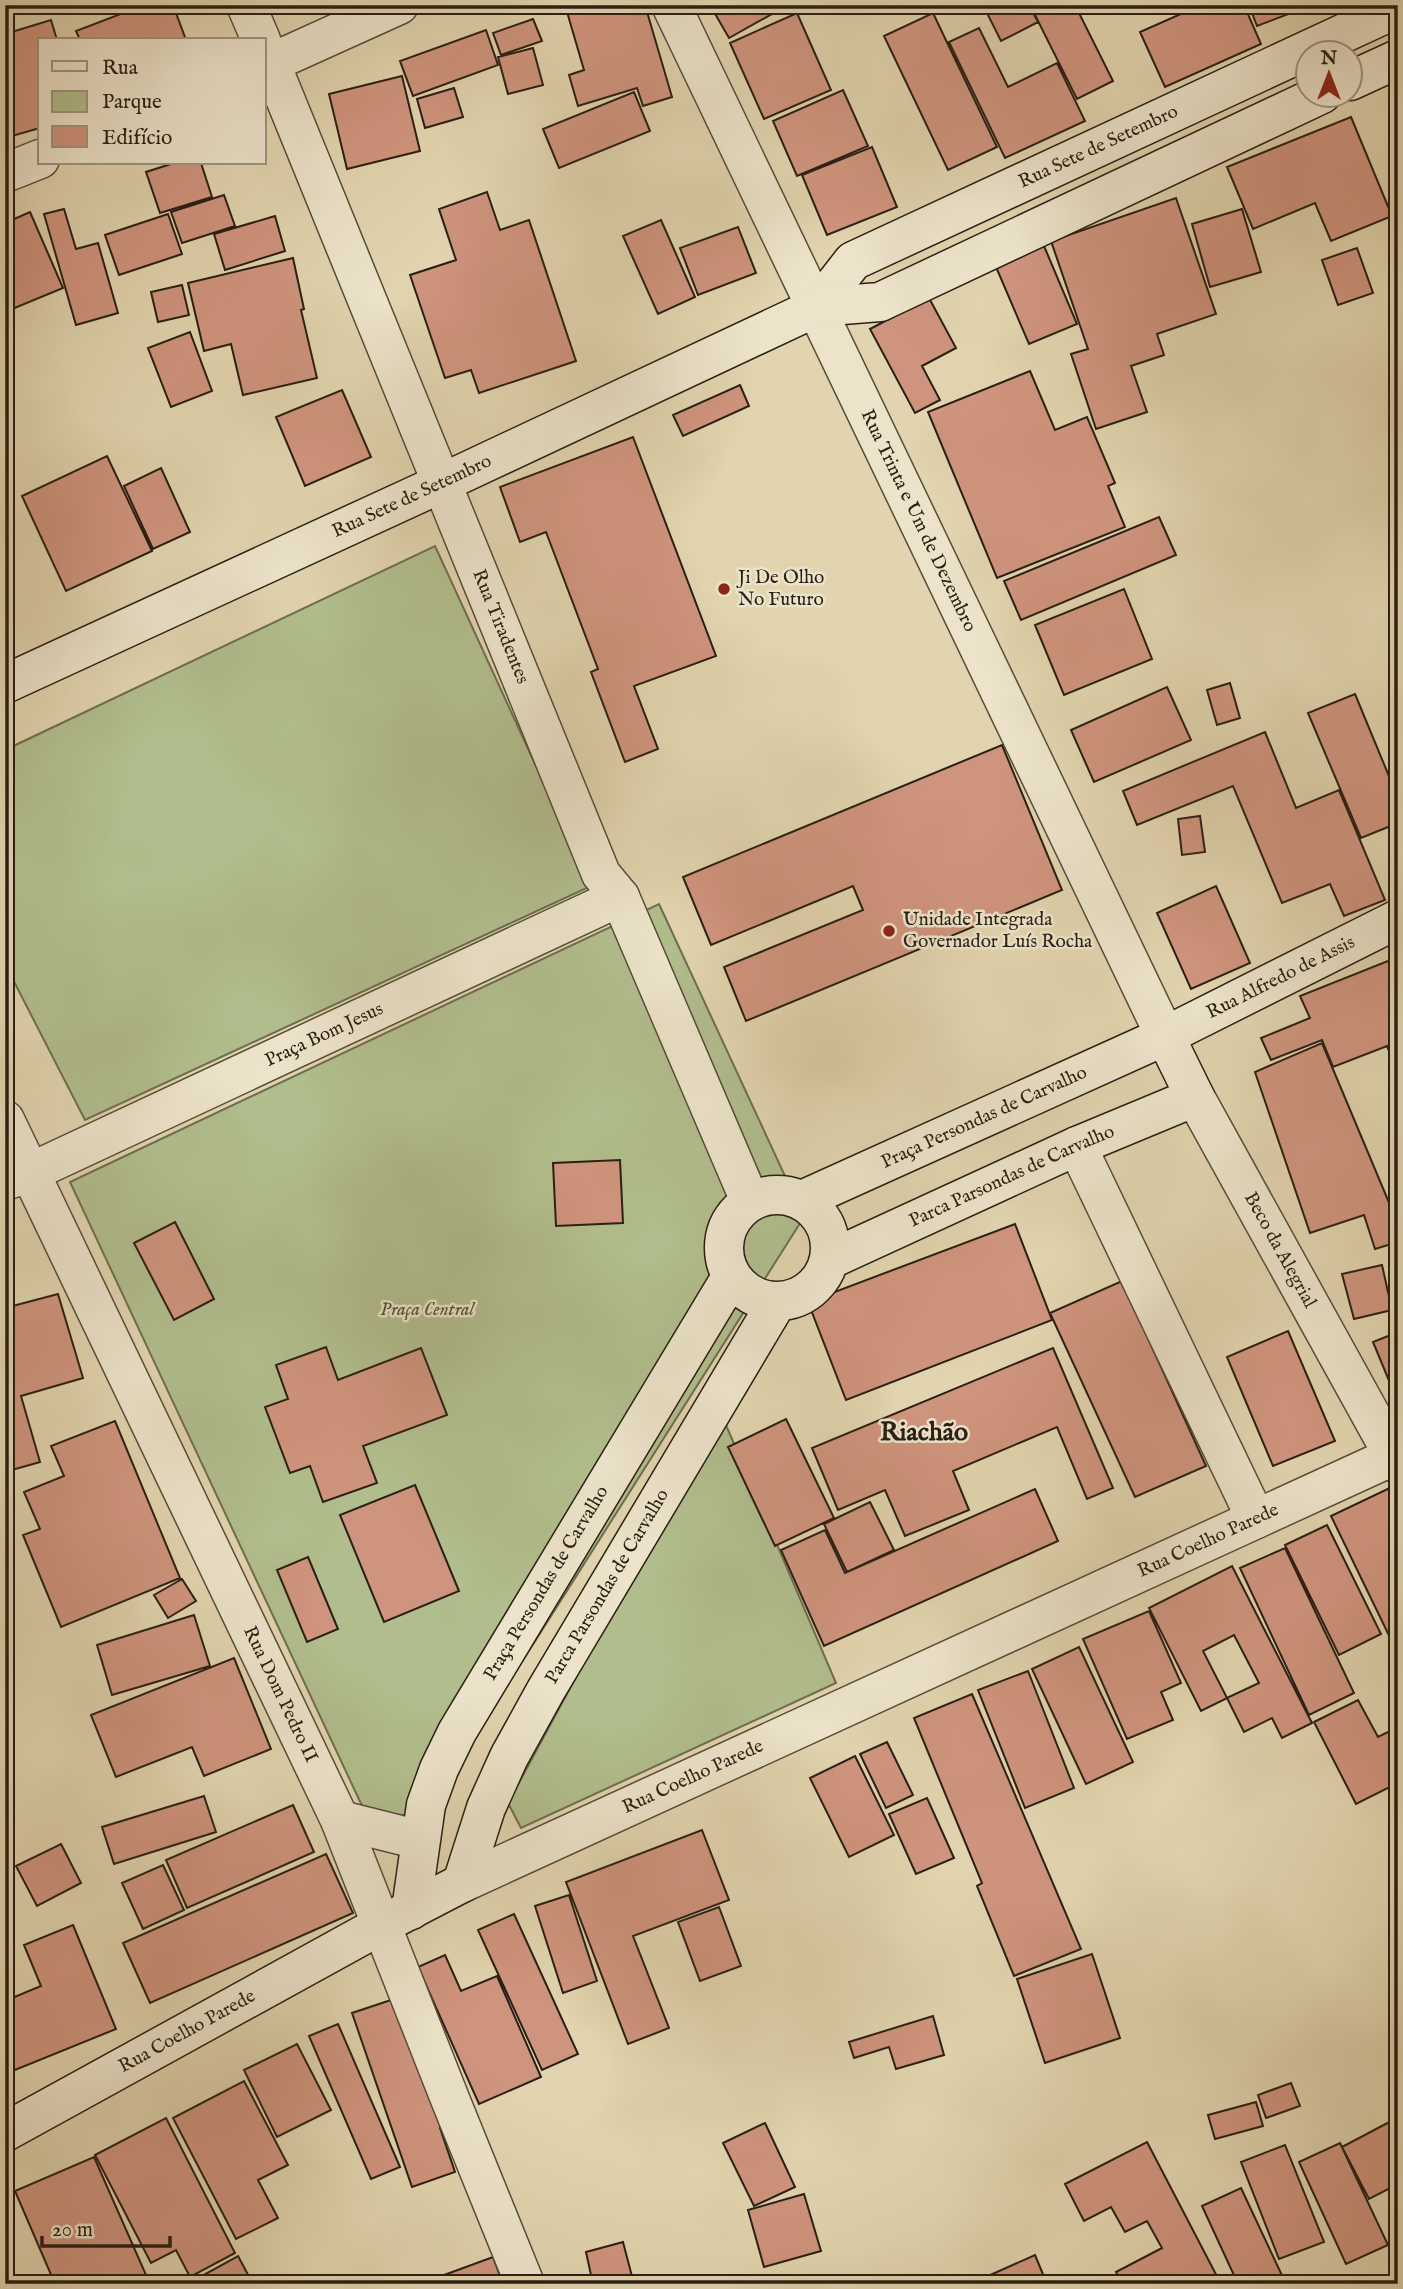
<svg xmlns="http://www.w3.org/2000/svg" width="1403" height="2289" font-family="'IM FELL English',serif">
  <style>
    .green { fill: #b1bd8c; stroke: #6d6e50; stroke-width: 2 }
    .building { fill: #cf947d; stroke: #291f14; stroke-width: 2; fill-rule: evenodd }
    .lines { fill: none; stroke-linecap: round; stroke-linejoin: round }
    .street-casing { stroke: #574c3a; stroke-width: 41 }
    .secondary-casing { stroke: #291f14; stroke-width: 41 }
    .street { stroke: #ece3ca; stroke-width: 38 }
    .secondary { stroke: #ece3ca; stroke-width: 38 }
    .poi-dot { fill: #8f2418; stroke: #ece3ca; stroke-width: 2.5 }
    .labels { text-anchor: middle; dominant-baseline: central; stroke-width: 5; stroke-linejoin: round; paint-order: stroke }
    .street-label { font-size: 19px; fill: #291f14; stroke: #ece3ca }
    .poi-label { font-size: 19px; fill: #291f14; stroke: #ece3ca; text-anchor: start }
    .park-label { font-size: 19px; font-style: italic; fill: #524e38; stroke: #ece3ca }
    .district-label { font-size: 26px; font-weight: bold; fill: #291f14; stroke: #ece3ca }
  </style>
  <rect width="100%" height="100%" fill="#e1d4ae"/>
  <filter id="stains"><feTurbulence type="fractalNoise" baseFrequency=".00286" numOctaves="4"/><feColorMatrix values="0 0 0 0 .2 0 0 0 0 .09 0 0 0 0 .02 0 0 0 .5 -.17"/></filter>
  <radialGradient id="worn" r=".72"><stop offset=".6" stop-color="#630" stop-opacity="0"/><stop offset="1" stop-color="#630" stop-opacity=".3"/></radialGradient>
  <!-- green -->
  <path class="green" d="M435,546l156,340 -506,234 -80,-156v-214z
    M659,904l145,313 -381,601 -59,-8 -294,-628z
    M720,1411l116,272 -315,145 -13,-25z"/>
  <!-- building -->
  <path class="building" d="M144,5h29l13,35h-106l-4,-9z
    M565,5h80l27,92 -29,9 -6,-18 -59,18 -9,-31 15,-5z
    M710,5h78l-59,33z
    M983,5h46l9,17 -37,19z
    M1030,5h45l38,76 -36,18z
    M1201,5h43l17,39 -96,43 -25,-55z
    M1249,5h63l-55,21z
    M797,13l34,77 -67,29 -34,-76z
    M933,13l64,134 -49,23 -64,-134z
    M533,19l9,22 -41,14 -8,-22z
    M51,20l6,20h-17v88l-35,10v-104z
    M979,28l29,59 49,-24 28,58 -80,37 -56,-116z
    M486,30l12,35 -85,31 -13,-35z
    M533,48l10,37 -35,9 -10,-37z
    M402,76l18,75 -73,18 -18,-75z
    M454,88l9,29 -38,11 -8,-29z
    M843,90l25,56 -71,30 -24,-55z
    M634,92l16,39 -91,37 -16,-39z
    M1351,117l41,99 -61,25 -16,-38 -62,26 -26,-62z
    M872,147l25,60 -70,28 -25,-60z
    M174,163h27l11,34 -52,16 -14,-41z
    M487,192l13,38 29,-10 47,141 -97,32 -8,-23 -26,8 -35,-103 46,-15 -17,-51z
    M224,195l11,31 -53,17 -11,-31z
    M1176,198l40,116 -59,20 7,21 -33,11 16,46 -51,17 -25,-75 17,-5 -37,-108z
    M64,209l12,40 22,-6 20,70 -42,12 -32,-111z
    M1242,209l19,63 -51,15 -18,-63z
    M30,212l33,76 -58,24v-89z
    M168,214l14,40 -63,21 -14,-40z
    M275,216l10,35 -60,19 -11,-36z
    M661,220l34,77 -37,17 -35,-78z
    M738,227l18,46 -58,22 -18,-47z
    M1044,246l33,78 -48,20 -33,-77z
    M1357,248l16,45 -35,12 -16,-45z
    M293,258l11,51 -3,1 16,68 -74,17 -12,-51 -27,7 -16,-68z
    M182,285l7,30 -31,7 -7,-30z
    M929,298l27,50 -34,18 18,34 -25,13 -45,-84z
    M190,332l22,59 -41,16 -23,-59z
    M1030,371l25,59 32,-13 28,66 -7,3 17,41 -128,51 -69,-166z
    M740,385l9,21 -66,30 -10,-21z
    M342,390l29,67 -66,29 -29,-69z
    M633,437l83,219 -82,30 24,63 -33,13 -34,-90 7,-3 -52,-137 -26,10 -20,-55z
    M107,456l45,95 -86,40 -44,-95z
    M161,468l29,64 -37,17 -29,-63z
    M1159,517l17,38 -155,65 -17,-39z
    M1124,589l28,70 -88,36 -29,-70z
    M1230,683l10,35 -23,7 -10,-35z
    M1167,687l24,53 -97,42 -23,-52z
    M1355,694l43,104v25l-37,15 -53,-125z
    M1265,732l31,76 43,-18 46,110 -41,16 -14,-32 -48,19 -49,-117 -96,39 -14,-34z
    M1002,745l60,145 -316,131 -22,-54 139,-57 -10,-24 -142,59 -28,-68z
    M1200,816l5,36 -23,3 -4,-36z
    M1216,886l34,77 -59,26 -34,-76z
    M1398,957v116l-11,-27 -54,21 -11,-27 -51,20 -10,-22 49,-20 -10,-22z
    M1322,1043l76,181v18l-23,7 -11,-34 -54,18 -55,-161z
    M620,1160l3,63 -67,3 -3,-63z
    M175,1222l39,77 -40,21 -40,-77z
    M1015,1224l37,96 -206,80 -38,-98z
    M1382,1265l10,45 -38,9 -12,-45z
    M1122,1281l84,185 -71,31 -85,-184z
    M58,1294l25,84 -62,18 19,66 -35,10v-164z
    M1288,1331l47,110 -62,25 -46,-109z
    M1398,1332v68h-1l-24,-58z
    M326,1347l12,33 83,-32 26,67 -84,31 14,37 -54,19 -13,-36 -20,7 -25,-66 23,-8 -12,-34z
    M1053,1348l60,140 -26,11 -30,-72 -104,44 16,39 -64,26 -20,-46 -47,20 -26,-62z
    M786,1419l48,99 -59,28 -47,-99z
    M115,1421l65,157 -119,49 -38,-92 17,-6 -16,-37 40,-16 -13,-30z
    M415,1485l44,106 -75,31 -44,-107z
    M1396,1485l2,3v166l-67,-138z
    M1035,1489l23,52 -234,105 -43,-96 44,-20 20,43z
    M870,1502l24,48 -47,22 -23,-48z
    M1327,1525l54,109 -42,21 -54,-110z
    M1285,1548l69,145 -45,22 -69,-147z
    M308,1557l30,72 -31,13 -30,-72z
    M1232,1566l80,157 -30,15 -10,-20 -28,14 -17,-34 -26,13 -52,-103zM1234,1635l25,48 -32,15 -24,-47z
    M182,1579l14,22 -28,17 -14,-23z
    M1149,1611l32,72 -20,9 12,28 -46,19 -44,-100z
    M194,1615l16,51 -98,29 -15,-50z
    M1079,1647l54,115 -47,22 -54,-115z
    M234,1658l37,91 -67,27 -12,-29 -76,30 -25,-62z
    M1028,1671l46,117 -49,20 -47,-118z
    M972,1694l109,255 -67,27 -37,-90 5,-3 -68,-165z
    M1358,1700l20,37 20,-10v56l-42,21 -42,-82z
    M887,1742l26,53 -27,13 -26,-54z
    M855,1756l39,79 -45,22 -39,-79z
    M204,1796l12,36 -102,32 -12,-37z
    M927,1798l27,60 -38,16 -27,-60z
    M293,1805l21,47 -127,56 -21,-48z
    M702,1830l27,70 -96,36 36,92 -41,16 -62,-162z
    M61,1844l20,39 -44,23 -21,-40z
    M326,1854l27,59 -203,90 -27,-60z
    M163,1865l21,45 -41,19 -21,-46z
    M569,1895l28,86 -34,12 -28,-87z
    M719,1907l22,59 -41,15 -22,-59z
    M514,1914l64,140 -36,16 -64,-140z
    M73,1925l43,104 -111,45v-73l36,-15 -17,-41z
    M1092,1954l28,84 -75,25 -28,-84z
    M445,1955l16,36 36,-15 44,101 -62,27 -61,-137z
    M409,1994l45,130 -14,4 15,44 -43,15 -60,-174z
    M933,2016l11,39 -48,14 -7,-22 -35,11 -5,-16z
    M338,2024l62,143 -29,12 -62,-143z
    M297,2044l34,66 -54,27 -33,-67z
    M244,2081l44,84 -30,15 20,38 -42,21 -63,-121z
    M1291,2083l9,23 -34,12 -8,-23z
    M1256,2102l7,24 -48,13 -7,-24z
    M166,2118l69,135 -45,24 -14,-27 -25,13 -56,-108z
    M1397,2118l1,70 -2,-3 -27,14 -27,-52z
    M765,2123l30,64 -41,19 -31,-63z
    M1147,2142l74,142h-99l-6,-12 46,-24 -15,-27 -22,11 -14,-25 -27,14 -19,-37z
    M1340,2143l48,102 -42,19 -47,-102z
    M1285,2145l39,97 -45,17 -38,-97z
    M94,2157l56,127h-95l-40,-93z
    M1241,2188l45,96h-48l-36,-78z
    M804,2194l17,57 -57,16 -16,-57z
    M623,2242l11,42h-70v-2l27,-7 -5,-23z
    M1035,2255l12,29h-77z
    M238,2256l15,28h-61l-1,-2z
    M493,2257l10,27 -78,-2z"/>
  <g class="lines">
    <defs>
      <g id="street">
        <path d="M246,5l15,35"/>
        <path id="s1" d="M671,5l494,1031"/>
        <path id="s2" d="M264,47l337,827 19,23 130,304"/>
        <path d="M264,66l135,-61"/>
        <path d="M5,173l35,-14"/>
        <path id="s3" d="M1195,1097l203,367"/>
        <path id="s4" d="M5,1120l335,700 110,279 75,185"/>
        <path d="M1077,1146l179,373"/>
        <path id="s5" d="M8,1180l23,-8 589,-275"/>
        <path d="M340,1820l80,20"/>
        <path id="s6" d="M462,1883l936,-429"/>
      </g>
      <g id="secondary">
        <path d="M1350,81l48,-22"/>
        <path id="s7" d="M817,307l36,-46 545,-253"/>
        <path id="s8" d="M5,684l437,-201 375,-176 63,-5 442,-208"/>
        <circle cx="777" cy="1248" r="53"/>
        <path id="s9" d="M802,1200l363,-164 233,-117"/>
        <path id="s10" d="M829,1260l248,-114 118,-49 -30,-61"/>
        <path id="s11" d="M411,1910l15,-105 13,-36 18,-37 274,-455"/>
        <path id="s12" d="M5,2132l378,-208 79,-41 24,-75 23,-51 37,-67 231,-388"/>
      </g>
    </defs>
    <!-- street casing -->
    <use href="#street" class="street-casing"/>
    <!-- secondary casing -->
    <use href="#secondary" class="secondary-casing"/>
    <!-- street -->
    <use href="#street" class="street"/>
    <!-- secondary -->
    <use href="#secondary" class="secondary"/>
  </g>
  <!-- markers -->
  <g class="poi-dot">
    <circle cx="724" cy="589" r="7"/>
    <circle cx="889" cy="931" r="7"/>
  </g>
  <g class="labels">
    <!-- street labels -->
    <g class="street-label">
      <text stroke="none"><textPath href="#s7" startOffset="329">Rua Sete de Setembro</textPath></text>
      <text stroke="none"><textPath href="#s8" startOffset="448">Rua Sete de Setembro</textPath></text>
      <text stroke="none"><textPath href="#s1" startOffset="572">Rua Trinta e Um de Dezembro</textPath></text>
      <text stroke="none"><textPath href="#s2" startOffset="626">Rua Tiradentes</textPath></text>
      <text stroke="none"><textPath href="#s9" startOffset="528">Rua Alfredo de Assis</textPath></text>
      <text stroke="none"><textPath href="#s5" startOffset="348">Praça Bom Jesus</textPath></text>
      <text stroke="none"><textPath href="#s9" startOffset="200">Praça Persondas de Carvalho</textPath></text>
      <text stroke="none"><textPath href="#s10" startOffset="201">Parca Parsondas de Carvalho</textPath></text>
      <text stroke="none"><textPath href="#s3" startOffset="175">Beco da Alegrial</textPath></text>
      <text stroke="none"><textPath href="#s6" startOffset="821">Rua Coelho Parede</textPath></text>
      <text stroke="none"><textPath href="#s11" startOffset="359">Praça Persondas de Carvalho</textPath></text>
      <text stroke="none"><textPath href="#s12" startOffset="852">Parca Parsondas de Carvalho</textPath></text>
      <text stroke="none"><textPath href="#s4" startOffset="637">Rua Dom Pedro II</textPath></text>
      <text stroke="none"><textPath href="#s6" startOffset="254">Rua Coelho Parede</textPath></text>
      <text stroke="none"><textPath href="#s12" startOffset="208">Rua Coelho Parede</textPath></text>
    </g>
    <!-- poi labels -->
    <g class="poi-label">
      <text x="738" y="578">Ji De Olho<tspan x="738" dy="22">No Futuro</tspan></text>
      <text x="903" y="920">Unidade Integrada<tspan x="903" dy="22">Governador Luís Rocha</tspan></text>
    </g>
    <!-- park labels -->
    <g class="park-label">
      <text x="427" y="1310">Praça Central</text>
    </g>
    <!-- district labels -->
    <g class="district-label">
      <text x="924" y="1432">Riachão</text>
    </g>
  </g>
  <!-- margin -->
  <rect width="1403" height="2289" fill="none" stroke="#e1d4ae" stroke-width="28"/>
  <rect x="7" y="7" width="1389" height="2275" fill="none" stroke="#291f14" stroke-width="3.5"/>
  <rect x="14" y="14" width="1375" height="2261" fill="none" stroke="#291f14" stroke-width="2"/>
  <!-- legend -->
  <rect x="38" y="38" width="228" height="126" fill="#ece3ca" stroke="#9e9581" stroke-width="2"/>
  <rect x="52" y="61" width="35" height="10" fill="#ece3ca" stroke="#9e9581" stroke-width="2"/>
  <text x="102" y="74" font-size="21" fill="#291f14">Rua</text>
  <rect x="52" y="91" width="35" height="21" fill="#b1bd8c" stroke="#9e9581" stroke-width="2"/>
  <text x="102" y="108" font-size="21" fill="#291f14">Parque</text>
  <rect x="52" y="126" width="35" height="21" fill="#cf947d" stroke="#9e9581" stroke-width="2"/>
  <text x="102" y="144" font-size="21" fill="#291f14">Edifício</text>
  <!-- north arrow -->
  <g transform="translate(1329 74)"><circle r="33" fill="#ece3ca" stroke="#9e9581" stroke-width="2"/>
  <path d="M0-5L12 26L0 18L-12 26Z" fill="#8f2418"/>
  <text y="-10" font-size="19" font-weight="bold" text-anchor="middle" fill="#291f14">N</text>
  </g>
  <!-- scale -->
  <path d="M42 2236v10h128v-10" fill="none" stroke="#291f14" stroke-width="3.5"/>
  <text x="52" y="2236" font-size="21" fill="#291f14" stroke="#ece3ca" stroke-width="5" paint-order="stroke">20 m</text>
  <rect width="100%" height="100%" filter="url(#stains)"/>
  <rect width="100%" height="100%" fill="url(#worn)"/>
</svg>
